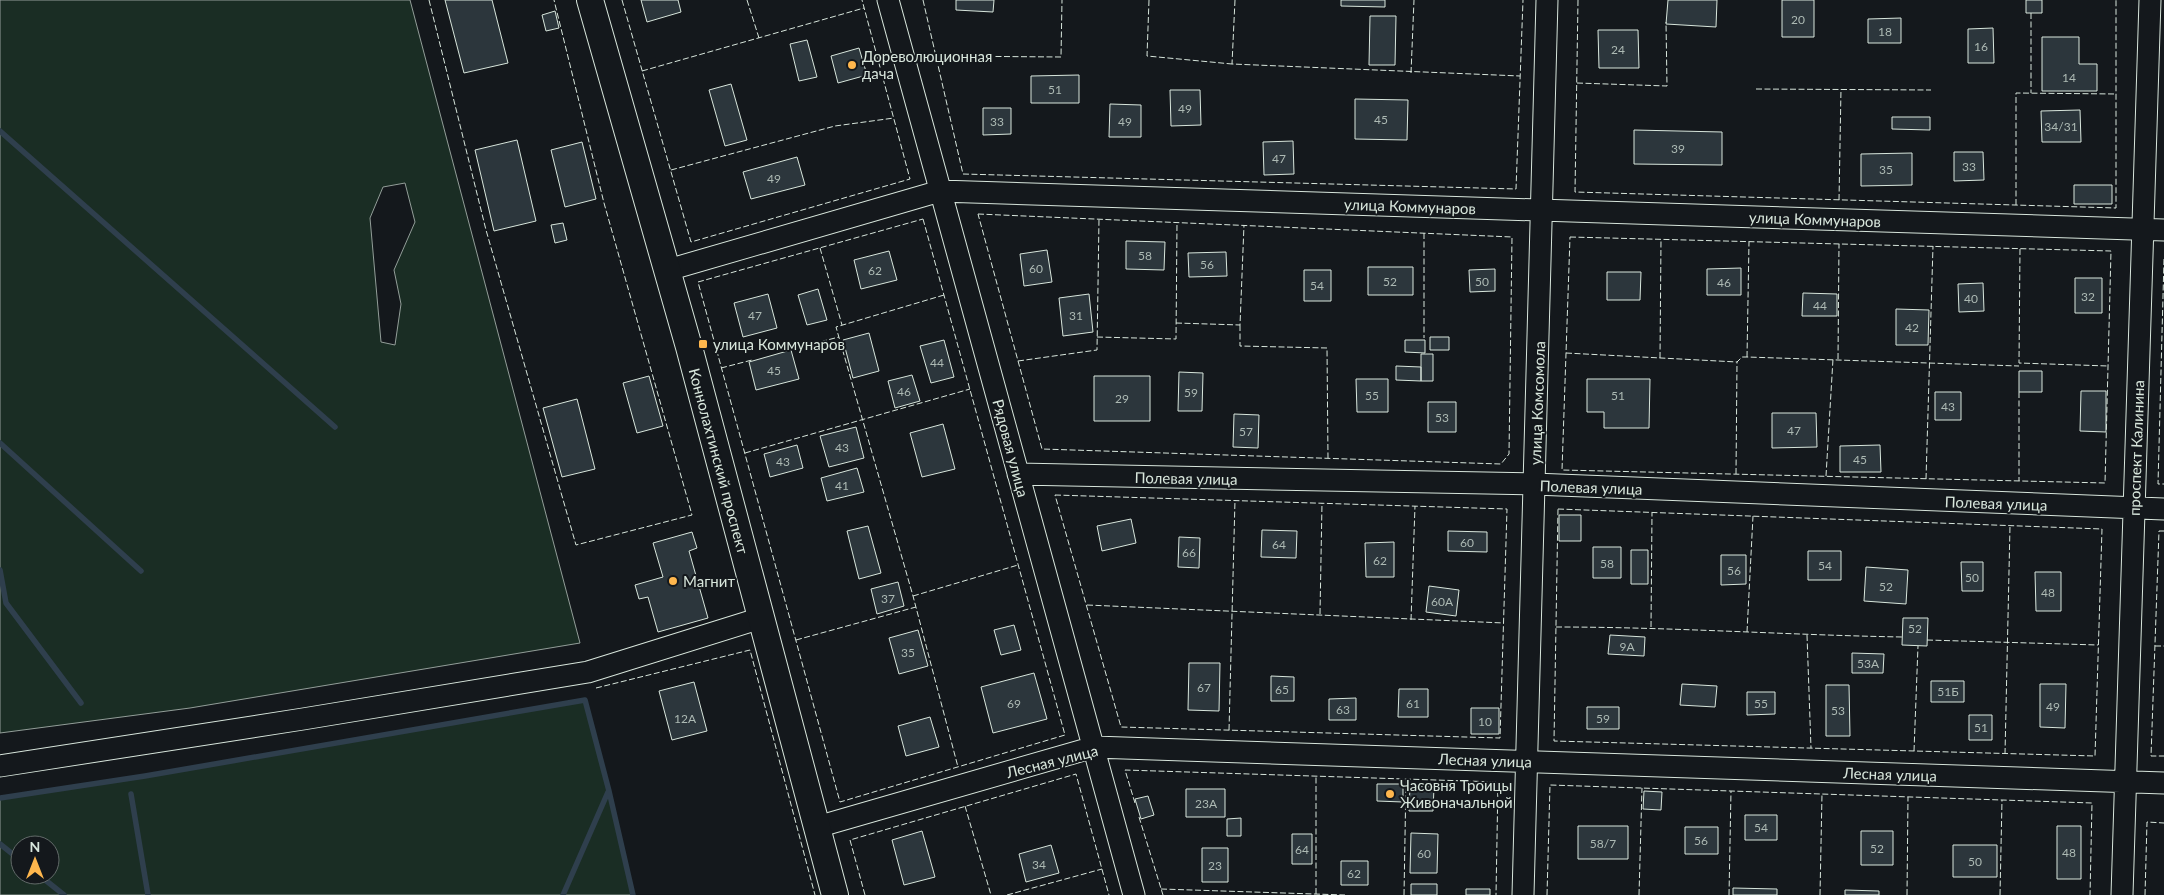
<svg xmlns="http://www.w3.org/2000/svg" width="2164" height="895" font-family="Lato,sans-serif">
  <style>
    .green { fill: #1a2d24; stroke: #939e99; fill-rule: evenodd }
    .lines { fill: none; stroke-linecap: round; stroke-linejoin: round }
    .stream { stroke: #2f3f4d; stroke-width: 5.5 }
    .building { fill: #2c363c; stroke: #d8e6dc }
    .minor-casing { stroke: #d8e6dc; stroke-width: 23 }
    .major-casing { stroke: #d8e6dc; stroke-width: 28 }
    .minor { stroke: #14181c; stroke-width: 21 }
    .major { stroke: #14181c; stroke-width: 26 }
    .fence { stroke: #d8e6dc; stroke-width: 1; stroke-dasharray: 6 2.5; stroke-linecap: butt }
    .poi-dot { fill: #ffb74d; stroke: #14181c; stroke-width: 2 }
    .labels { text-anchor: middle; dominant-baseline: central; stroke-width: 4; stroke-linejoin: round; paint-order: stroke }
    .number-label { font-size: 12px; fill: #adbab4 }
    .poi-label { font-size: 15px; fill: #d8e6dc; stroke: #14181c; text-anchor: start }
    .street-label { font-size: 15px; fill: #d8e6dc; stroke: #14181c }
  </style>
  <rect width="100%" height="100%" fill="#14181c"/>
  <!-- green -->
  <path class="green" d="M0,0h410l170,643 -390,65 -190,25zM405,183l10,39 -21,48 7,34 -6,41 -14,-3 -11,-124 13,-31z
    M585,700l24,91 24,104h-633v-97l145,-22zM20,845h30v30h-30z"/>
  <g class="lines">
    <!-- stream -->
    <path class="stream" d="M0,131l335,296
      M0,443l141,128
      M0,570l6,33 75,100
      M131,794l17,101
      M0,798l145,-22 440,-76 24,91 24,104
      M0,844l20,16
      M39,875l25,20
      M563,895l45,-103"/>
  </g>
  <!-- building -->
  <path class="building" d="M445,0h47l16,63 -44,10z
    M641,0h37l3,12 -34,10z
    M956,0h38l-1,12 -37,-2z
    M1341,0h44v7l-44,-1z
    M1668,0h49l-1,27 -50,-3z
    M1782,0h32v37h-32z
    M2026,0h16v13h-16z
    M555,11l4,17 -13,3 -4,-16z
    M1370,16h26l-1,49h-26z
    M1901,18v25h-33v-24z
    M1993,28l1,35h-26v-34z
    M1598,30h40l1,38h-40z
    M2042,37h37v27h18v27h-55z
    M807,40l10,37 -18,4 -9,-37z
    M859,48l8,27 -29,8 -7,-27z
    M1079,75v28h-48v-27z
    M731,84l16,56 -22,6 -16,-56z
    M1170,90h30l1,35 -30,1z
    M1355,99l53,1 -1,40 -52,-1z
    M1110,104l31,1v32h-32z
    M983,108h28v26l-28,1z
    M2080,110l1,32h-39l-1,-31z
    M1892,117h38v13l-38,-1z
    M1634,130l88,2v33l-88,-1z
    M517,140l19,81 -42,10 -19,-81z
    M1293,141l1,33 -30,1 -1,-33z
    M582,142l14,57 -31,8 -14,-57z
    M1954,152h29l1,28 -30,1z
    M1912,153v32l-51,1v-32z
    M797,157l8,28 -54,14 -8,-27z
    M2074,185h38v19h-38z
    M563,223l4,17 -12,3 -4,-18z
    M1126,241l39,1 -1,28 -38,-1z
    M1047,250l5,32 -28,4 -4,-32z
    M889,251l8,29 -36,9 -7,-29z
    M1226,252l1,24 -38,1 -1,-24z
    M1368,267h45v28h-45z
    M1741,268v27h-34v-26z
    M1495,269v22l-25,1 -1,-22z
    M1304,270h27v31h-27z
    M1607,272h34l-1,28h-33z
    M2075,278h27v35h-27z
    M1983,283l1,28 -25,1 -1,-28z
    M818,289l9,31 -20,5 -9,-30z
    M1803,293l34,1v22h-35z
    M768,294l9,34 -34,9 -9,-34z
    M1089,294l4,38 -30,4 -4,-38z
    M1896,309l33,1 -1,35h-32z
    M869,333l10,38 -26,7 -10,-38z
    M1430,337h19v13h-19z
    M944,340l10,37 -23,6 -11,-37z
    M1405,340h20v13l-20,-1z
    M791,350l8,29 -43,11 -7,-28z
    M1421,354h12v27h-12z
    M1396,366l25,1v14l-25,-1z
    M2019,371h23v21h-23z
    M1179,372l24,1 -1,38h-24z
    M912,375l8,26 -25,7 -7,-27z
    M649,376l14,50 -26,7 -14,-50z
    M1094,376h56v45h-56z
    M1356,379h32v33h-31z
    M1587,379h63l-1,49h-45v-16h-17z
    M2081,391h25v41l-26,-1z
    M1935,392h26v28h-26z
    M577,399l18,70 -33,8 -19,-69z
    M1428,402h28v30h-28z
    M1772,413h44l1,34 -45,1z
    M1234,414l25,1 -1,33 -25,-1z
    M943,424l12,45 -33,8 -12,-44z
    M856,427l8,31 -35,9 -9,-31z
    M797,445l6,23 -33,9 -6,-23z
    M1880,445l1,27h-41v-26z
    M857,468l7,24 -37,9 -6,-23z
    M1559,515h22v26h-22z
    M1131,519l5,24 -34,8 -5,-25z
    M868,526l13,47 -22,6 -12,-48z
    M1262,530l35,1 -1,27 -35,-1z
    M1448,531l39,1v20l-39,-1z
    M692,532l5,16 -8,3 19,67 -50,14 -10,-35 -9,2 -4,-14 28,-8 -10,-34z
    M1179,537l21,1 -1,30 -21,-1z
    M1394,542v35h-28l-1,-34z
    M1593,547h28v31h-28z
    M1631,550h17v34h-17z
    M1808,551h33v29h-33z
    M1721,555h25v29l-25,1z
    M1961,562h22v29h-21z
    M1866,567l42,3 -2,34 -42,-3z
    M2035,572h26v39h-25z
    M898,582l6,24 -27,8 -6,-25z
    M1429,586l30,4 -3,26 -30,-4z
    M1903,618h25l-1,28 -25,-1z
    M1014,625l7,25 -20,5 -7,-25z
    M918,630l10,36 -29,8 -10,-36z
    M1610,635l35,2 -1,19 -36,-2z
    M1852,653l32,1 -1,19h-31z
    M1189,663h31l-1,48 -31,-1z
    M1034,673l13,46 -54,14 -12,-46z
    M1271,676l23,1v24h-23z
    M1931,681h33v21h-33z
    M694,682l13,49 -35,9 -13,-49z
    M1682,684l35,2 -2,21 -35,-2z
    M2040,684h26l-1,44 -25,-1z
    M1826,685h23l1,51h-24z
    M1399,689h29v28h-30z
    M1747,692h28v22l-28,1z
    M1356,698v22h-27v-21z
    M1587,707h32v22h-32z
    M1471,708h28v26h-28z
    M1969,715h23v25h-23z
    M930,717l9,30 -33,9 -8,-30z
    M1377,784h26v18l-26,-1z
    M1410,786l24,1 -1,24h-24z
    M1186,789h39v28h-39z
    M1644,791l18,1 -1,18 -18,-1z
    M1148,796l6,19 -13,4 -6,-20z
    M1745,815h32v25h-32z
    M1241,818v18h-14v-17z
    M1578,826h50v33h-50z
    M2057,826h24v53h-24z
    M1685,827h33v27h-33z
    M922,831l13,46 -31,8 -12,-45z
    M1861,831h32v34h-32z
    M1411,833l27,1 -1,39h-27z
    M1292,834h20v30h-20z
    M1051,845l8,28 -33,9 -7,-28z
    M1953,845h44v32h-44z
    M1202,848h26v34h-26z
    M1341,861h27v24h-27z
    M1411,884h26v11h-26z
    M1733,888l44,1v6h-44z
    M1466,889h24v6h-24z
    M1845,890l34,1v4h-34z"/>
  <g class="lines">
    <defs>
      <path id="minor" d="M888,0l246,895
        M668,270l272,-79 1224,39
        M1018,474l516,10 630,25
        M0,766l303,-47 285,-47 173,-54
        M817,827l277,-80 1070,36
        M1523,895l24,-895
        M2122,895l28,-895"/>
      <path id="major" d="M590,0l99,347 146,548"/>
    </defs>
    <!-- minor casing -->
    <use href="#minor" class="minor-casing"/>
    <!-- major casing -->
    <use href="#major" class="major-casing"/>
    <!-- minor -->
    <use href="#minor" class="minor"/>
    <!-- major -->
    <use href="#major" class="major"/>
    <!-- fence -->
    <path class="fence" d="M429,0l57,230 90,315 116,-30 -88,-312 -50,-203
      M622,0l69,242 219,-63 -48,-179
      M747,0l12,38
      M923,0l40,174 553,15 7,-189
      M1149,0l-2,56 85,8
      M1235,0l-3,64 288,12
      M1578,0l-3,192 541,16v-208
      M2031,13v80
      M936,56l125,1 1,-57
      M642,71l222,-63
      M1411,73l3,-73
      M1577,83l90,3 -1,-64
      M1756,89l175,1
      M671,170l164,-44 59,-8
      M1839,200l2,-111
      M2016,205v-112l100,1
      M978,214l534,23 -3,217 -8,10 -459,-15z
      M923,219l142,516 -225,67 -142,-520z
      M1424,233v105
      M1570,237l541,14 -6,232 -543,-13z
      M820,248l22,77
      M2020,249l-1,114 89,3
      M2164,259l-6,225h6
      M944,295l-108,32 77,269 45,171
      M1176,323l64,2 4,-100
      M1240,325v21l87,2 1,110
      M1097,337l79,2 1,-116
      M788,350l51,-13
      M1566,353l171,9 5,-5h5l272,9
      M1747,357l2,-115
      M1660,358l1,-118
      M1838,359l1,-115
      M1018,361l79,-11 2,-131
      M721,368l31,-8
      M2019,392v89
      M745,453l225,-64
      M1736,474l1,-112
      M1826,476l7,-117
      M1926,479l7,-233
      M1055,495l452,14 -7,229 -379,-11z
      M1558,509l544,20 -7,227 -541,-15z
      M2164,531h-5l-8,225h13
      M913,596l105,-31
      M1087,605l417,18
      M1320,614l2,-111
      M1411,620l4,-114
      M1556,627c116,0 231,8 346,10
      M1651,627l1,-114
      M1747,632l6,-116
      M1807,635l4,113
      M796,640l120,-33
      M1927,640l171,5
      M2155,646h9
      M596,688l154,-38 65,245
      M1229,730l6,-230
      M1914,751l4,-105
      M2005,754l5,-228
      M1135,803l-10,-33 373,12 -2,113
      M965,806l26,89
      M1139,817l24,78
      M1161,889l184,6
      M1316,894v-118
      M865,895l-15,-55 226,-66 33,121
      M1007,895l95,-26
      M1404,895l2,-116
      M1547,895l3,-110 542,18 -2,92
      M1639,895l3,-107
      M1729,895l2,-104
      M1820,895l2,-101
      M1907,895l1,-98
      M2000,895l2,-95
      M2145,895l2,-73 17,1"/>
  </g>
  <!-- markers -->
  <g class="poi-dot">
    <circle cx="852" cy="65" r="5"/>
    <rect x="698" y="339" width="10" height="10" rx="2.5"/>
    <circle cx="673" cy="581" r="5"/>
    <circle cx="1390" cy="794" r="5"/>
  </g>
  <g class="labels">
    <!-- number labels -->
    <g class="number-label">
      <text x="1798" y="19">20</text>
      <text x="1885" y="31">18</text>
      <text x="1981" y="46">16</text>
      <text x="1618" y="49">24</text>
      <text x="2069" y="77">14</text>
      <text x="1055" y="89">51</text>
      <text x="1185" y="108">49</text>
      <text x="1381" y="119">45</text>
      <text x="997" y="121">33</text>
      <text x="1125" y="121">49</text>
      <text x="2061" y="126">34/31</text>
      <text x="1678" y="148">39</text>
      <text x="1279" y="158">47</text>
      <text x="1969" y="166">33</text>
      <text x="1886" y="169">35</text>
      <text x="774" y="178">49</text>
      <text x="1145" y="255">58</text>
      <text x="1207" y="264">56</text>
      <text x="1036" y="268">60</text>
      <text x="875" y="270">62</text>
      <text x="1390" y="281">52</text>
      <text x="1482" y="281">50</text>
      <text x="1724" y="282">46</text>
      <text x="1317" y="285">54</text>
      <text x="2088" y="296">32</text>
      <text x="1971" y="298">40</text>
      <text x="1820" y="305">44</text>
      <text x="755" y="315">47</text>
      <text x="1076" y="315">31</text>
      <text x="1912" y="327">42</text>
      <text x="937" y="362">44</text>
      <text x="774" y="370">45</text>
      <text x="904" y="391">46</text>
      <text x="1191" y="392">59</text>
      <text x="1372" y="395">55</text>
      <text x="1618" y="395">51</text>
      <text x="1122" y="398">29</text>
      <text x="1948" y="406">43</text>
      <text x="1442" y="417">53</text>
      <text x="1794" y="430">47</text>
      <text x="1246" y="431">57</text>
      <text x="842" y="447">43</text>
      <text x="1860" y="459">45</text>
      <text x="783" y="461">43</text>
      <text x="842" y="485">41</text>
      <text x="1467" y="542">60</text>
      <text x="1279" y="544">64</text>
      <text x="1189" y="552">66</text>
      <text x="1380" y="560">62</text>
      <text x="1607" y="563">58</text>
      <text x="1825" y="565">54</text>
      <text x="1734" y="570">56</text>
      <text x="1972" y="577">50</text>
      <text x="1886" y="586">52</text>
      <text x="2048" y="592">48</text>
      <text x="888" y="598">37</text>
      <text x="1442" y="601">60А</text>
      <text x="1915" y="628">52</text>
      <text x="1627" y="646">9А</text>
      <text x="908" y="652">35</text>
      <text x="1868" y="663">53А</text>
      <text x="1204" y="687">67</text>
      <text x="1282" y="689">65</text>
      <text x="1948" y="691">51Б</text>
      <text x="1014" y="703">69</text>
      <text x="1413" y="703">61</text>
      <text x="1761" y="703">55</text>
      <text x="2053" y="706">49</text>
      <text x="1343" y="709">63</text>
      <text x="1838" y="710">53</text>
      <text x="685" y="718">12А</text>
      <text x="1603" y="718">59</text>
      <text x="1485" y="721">10</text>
      <text x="1981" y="727">51</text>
      <text x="1206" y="803">23А</text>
      <text x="1761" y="827">54</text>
      <text x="1701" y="840">56</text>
      <text x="1603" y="843">58/7</text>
      <text x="1877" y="848">52</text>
      <text x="1302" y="849">64</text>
      <text x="2069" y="852">48</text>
      <text x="1424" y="853">60</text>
      <text x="1975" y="861">50</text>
      <text x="1039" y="864">34</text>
      <text x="1215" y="865">23</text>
      <text x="1354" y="873">62</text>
    </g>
    <!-- poi labels -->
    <g class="poi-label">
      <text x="862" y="56">Дореволюционная<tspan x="862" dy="17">дача</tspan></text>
      <text x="713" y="344">улица Коммунаров</text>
      <text x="683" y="581">Магнит</text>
      <text x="1400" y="785">Часовня Троицы<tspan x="1400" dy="17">Живоначальной</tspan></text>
    </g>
    <!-- street labels -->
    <g class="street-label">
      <text transform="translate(1410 206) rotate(2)">улица Коммунаров</text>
      <text transform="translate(1815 219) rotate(2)">улица Коммунаров</text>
      <text transform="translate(1537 403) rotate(-88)">улица Комсомола</text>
      <text transform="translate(1011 448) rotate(75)">Рядовая улица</text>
      <text transform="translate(2136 448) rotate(-88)">проспект Калинина</text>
      <text transform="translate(719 461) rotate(75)">Коннолахтинский проспект</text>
      <text transform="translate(1186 478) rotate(1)">Полевая улица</text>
      <text transform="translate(1591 487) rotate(2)">Полевая улица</text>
      <text transform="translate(1996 503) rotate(2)">Полевая улица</text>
      <text transform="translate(1485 760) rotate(2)">Лесная улица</text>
      <text transform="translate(1052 761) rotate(-14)">Лесная улица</text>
      <text transform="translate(1890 774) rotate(2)">Лесная улица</text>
    </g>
  </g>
  <!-- north arrow -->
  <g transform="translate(35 860)"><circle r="24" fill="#14181c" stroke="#626a69"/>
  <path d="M0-4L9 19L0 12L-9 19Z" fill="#ffb74d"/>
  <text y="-8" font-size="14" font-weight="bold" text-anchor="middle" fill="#d8e6dc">N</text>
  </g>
</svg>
